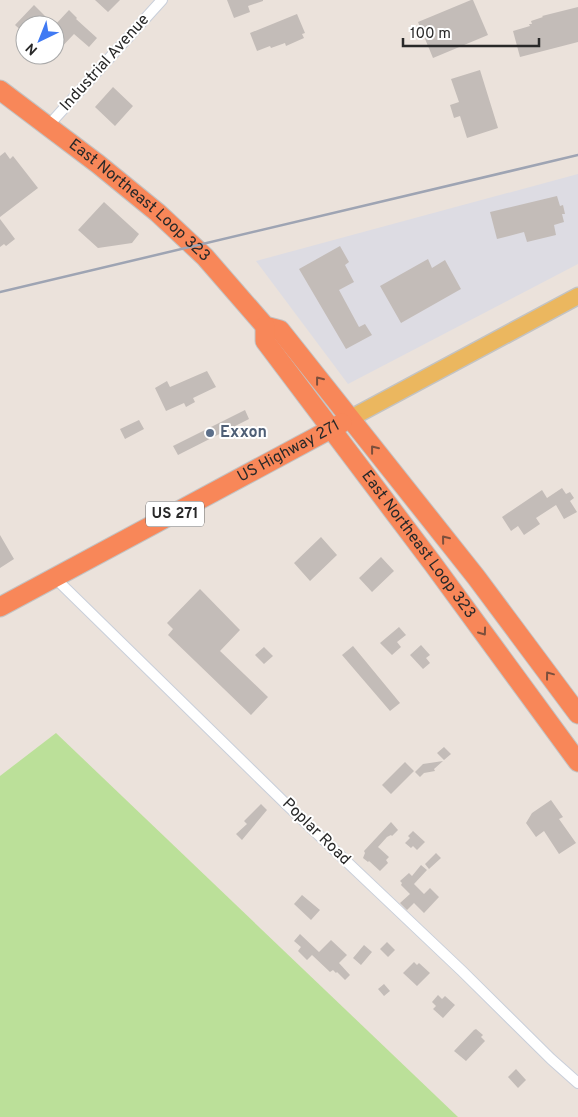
<svg xmlns="http://www.w3.org/2000/svg" width="578" height="1117" font-family="Overpass,sans-serif">
  <style>
    .industrial { fill: #dddce3 }
    .green { fill: #bbe099 }
    .building { fill: #c3bcb8 }
    .lines { fill: none; stroke-linecap: round; stroke-linejoin: round }
    .street-casing { stroke: #c9cfda; stroke-width: 12 }
    .primary-casing { stroke: #c3c3c3; stroke-width: 19 }
    .highway-casing { stroke: #c3c3c3; stroke-width: 21 }
    .street { stroke: #fff; stroke-width: 10 }
    .primary { stroke: #ebb75f; stroke-width: 16 }
    .highway { stroke: #f88759; stroke-width: 19 }
    .rail { stroke: #9ea4b3; stroke-width: 2.5 }
    .oneway { stroke: #7c4f3c }
    .service-dot { fill: #5c6f8a; stroke: #fff; stroke-width: 2 }
    .labels { text-anchor: middle; dominant-baseline: central; stroke-width: 4; stroke-linejoin: round; paint-order: stroke }
    .shield { fill: #fff; stroke: #696969; stroke-width: 1 }
    .shield-label { font-size: 15px; font-weight: bold; fill: #292929 }
    .street-label { font-size: 16px; fill: #292929; stroke: #fff }
    .service-label { font-size: 16px; font-weight: bold; fill: #4e5e75; stroke: #fff; text-anchor: start }
  </style>
  <rect width="100%" height="100%" fill="#ebe2db"/>
  <!-- industrial -->
  <path class="industrial" d="M578,174v90l-230,120 -92,-123z"/>
  <!-- green -->
  <path class="green" d="M56,733l402,384h-458v-341z"/>
  <!-- building -->
  <path class="building" d="M95,0h25l-12,12z
    M227,0h36v1l-15,5 2,6 -16,6z
    M471,0h2l15,35 -55,23 -15,-36z
    M34,5l20,20h-29v9l-10,-9z
    M578,7v35l-58,15 -7,-26 17,-5 -1,-2h3l-1,-3 12,-4 -1,-1z
    M69,10l8,8 -1,1 21,19 -8,9 -15,-13 -19,20v-29z
    M297,14l8,19 -3,1 2,4 -18,8 -1,-3 -14,5 -1,-2 -13,5 -7,-18z
    M480,70l18,58 -31,10 -7,-22 -6,2 -4,-13 9,-3 -8,-23z
    M113,87l20,19 -18,20 -20,-19z
    M5,152l5,7 3,-3 25,32 -38,29v-61z
    M557,196l3,10 3,-1 2,9h-3l2,8 -10,3 2,10 -29,7 -3,-10 -27,7 -7,-27z
    M104,202l35,32 -7,9 -34,5 -20,-18z
    M0,219l15,20 -9,7 -2,-2 -4,3z
    M340,246l9,16 -4,3 9,17 -15,8 20,37 6,-3 7,11 -26,14 -47,-80z
    M428,259l4,9 13,-8 16,29 -60,34 -21,-37z
    M207,371l9,16 -23,11 2,4 -9,5 -2,-4 -18,8 -11,-23 12,-7 3,6z
    M245,410l4,9 -71,36 -5,-9z
    M139,420l5,9 -19,10 -5,-10z
    M562,488l4,6 4,-2 4,6 -4,3 7,11 -13,7 -8,-14 -20,13 4,6 -16,11 -6,-9 -7,5 -9,-14 40,-27 5,8z
    M0,535l14,24 -14,9z
    M321,537l16,18 -27,26 -16,-18z
    M381,557l13,14 -22,21 -13,-14z
    M200,589l40,41 -20,21 48,46 -17,18 -83,-80 5,-6 -6,-6z
    M399,627l7,8 -9,7 4,5 -9,8 -12,-12z
    M421,645l9,10 -4,3 4,5 -7,6 -13,-14z
    M353,646l47,57 -10,8 -48,-56z
    M264,647l9,9 -9,8 -9,-9z
    M444,747l7,7 -7,6 -7,-7z
    M443,761l-9,8 1,2 -11,2 -4,4 -5,-5 8,-8z
    M405,762l9,9 -23,23 -9,-9z
    M551,800l12,17 -4,2 17,24 -17,11 -15,-23 -8,6 -10,-14 6,-10z
    M261,804l6,6 -25,30 -6,-6 11,-10 -3,-3z
    M391,822l7,8 -6,6 -1,-1 -4,2 -9,10 11,10 -3,3 2,3 -8,8 -11,-10 -1,1 -5,-4 2,-5 -1,-2z
    M413,831l12,11 -8,8 -4,-4 -2,2 -6,-5 5,-5 -2,-2z
    M436,853l5,5 -12,11 -4,-5z
    M421,865l6,5 -13,14 10,10 6,-6 9,9 -15,16 -10,-10 -7,7 -7,-7 10,-9 -9,-9 1,-2 -2,-2 9,-8 3,3z
    M302,895l18,15 -9,10 -17,-16z
    M300,934l19,18 12,-12 16,15 -8,8 11,12 -5,5 -8,-8 -1,1 -3,-3 -3,2 -18,-17 -5,5 -9,-9 3,-4 -7,-6z
    M387,942l8,8 -7,7 -8,-8z
    M364,945l8,7 -11,13 -8,-7z
    M414,962l3,3 2,-2 11,10 -13,13 -14,-13z
    M384,984l6,7 -6,5 -6,-7z
    M438,995l4,4 3,-3 10,9 -12,13 -10,-9 3,-3 -4,-4z
    M476,1029l7,6 -2,2 4,4 -19,20 -12,-10 20,-21z
    M516,1069l10,11 -8,8 -10,-11z"/>
  <g class="lines">
    <defs>
      <path id="street" d="M48,126l114,-126
        M56,579l232,227 174,165 89,88 27,24"/>
      <path id="primary" d="M349,419l229,-123"/>
      <g id="highway">
        <path id="s1" d="M0,90l98,74 60,49 47,44 60,69 15,4 196,247 102,137"/>
        <path id="s2" d="M265,326v15l168,223 145,198"/>
        <path id="s3" d="M0,607l342,-184"/>
      </g>
    </defs>
    <!-- street casing -->
    <use href="#street" class="street-casing"/>
    <!-- primary casing -->
    <use href="#primary" class="primary-casing"/>
    <!-- highway casing -->
    <use href="#highway" class="highway-casing"/>
    <!-- street -->
    <use href="#street" class="street"/>
    <!-- primary -->
    <use href="#primary" class="primary"/>
    <!-- highway -->
    <use href="#highway" class="highway"/>
    <!-- rail -->
    <path class="rail" d="M0,292l578,-137"/>
  </g>
  <!-- one-way arrows -->
  <defs><path id="oneway-chevron" d="M-2-3.5L2.5 0L-2 3.5" fill="none" stroke-width="1.6" stroke-linecap="round" stroke-linejoin="round" transform="scale(1.25)"/></defs>
  <g class="oneway">
    <use href="#oneway-chevron" transform="translate(319 380) rotate(-128)"/>
    <use href="#oneway-chevron" transform="translate(374 449) rotate(-128)"/>
    <use href="#oneway-chevron" transform="translate(445 539) rotate(-129)"/>
    <use href="#oneway-chevron" transform="translate(483 632) rotate(54)"/>
    <use href="#oneway-chevron" transform="translate(549 675) rotate(-127)"/>
  </g>
  <!-- markers -->
  <circle class="service-dot" cx="210" cy="433" r="5"/>
  <g class="labels">
    <!-- shield labels -->
    <rect class="shield" x="146" y="501.5" width="58" height="25" rx="4"/>
    <g class="shield-label">
      <text x="175" y="514">US 271</text>
    </g>
    <!-- street labels -->
    <g class="street-label">
      <text transform="translate(105 63) rotate(-48)">Industrial Avenue</text>
      <text stroke="none"><textPath href="#s1" startOffset="178">East Northeast Loop 323</textPath></text>
      <text stroke="none"><textPath href="#s3" startOffset="328">US Highway 271</textPath></text>
      <text stroke="none"><textPath href="#s2" startOffset="270">East Northeast Loop 323</textPath></text>
      <text transform="translate(316 832) rotate(44)">Poplar Road</text>
    </g>
    <!-- service labels -->
    <g class="service-label">
      <text x="220" y="433">Exxon</text>
    </g>
  </g>
  <!-- north arrow -->
  <g transform="translate(40 40) rotate(223)"><circle r="24" fill="#ffffff" stroke="#a9a9a9"/>
  <path d="M0-4L9 19L0 12L-9 19Z" fill="#407af3"/>
  <text y="-8" font-size="14" font-weight="bold" text-anchor="middle" fill="#292929">N</text>
  </g>
  <!-- scale -->
  <path d="M403 38v8h136v-8" fill="none" stroke="#292929" stroke-width="2.5"/>
  <text x="410" y="38" font-size="15" fill="#292929" stroke="#ffffff" stroke-width="4" paint-order="stroke">100 m</text>
</svg>
